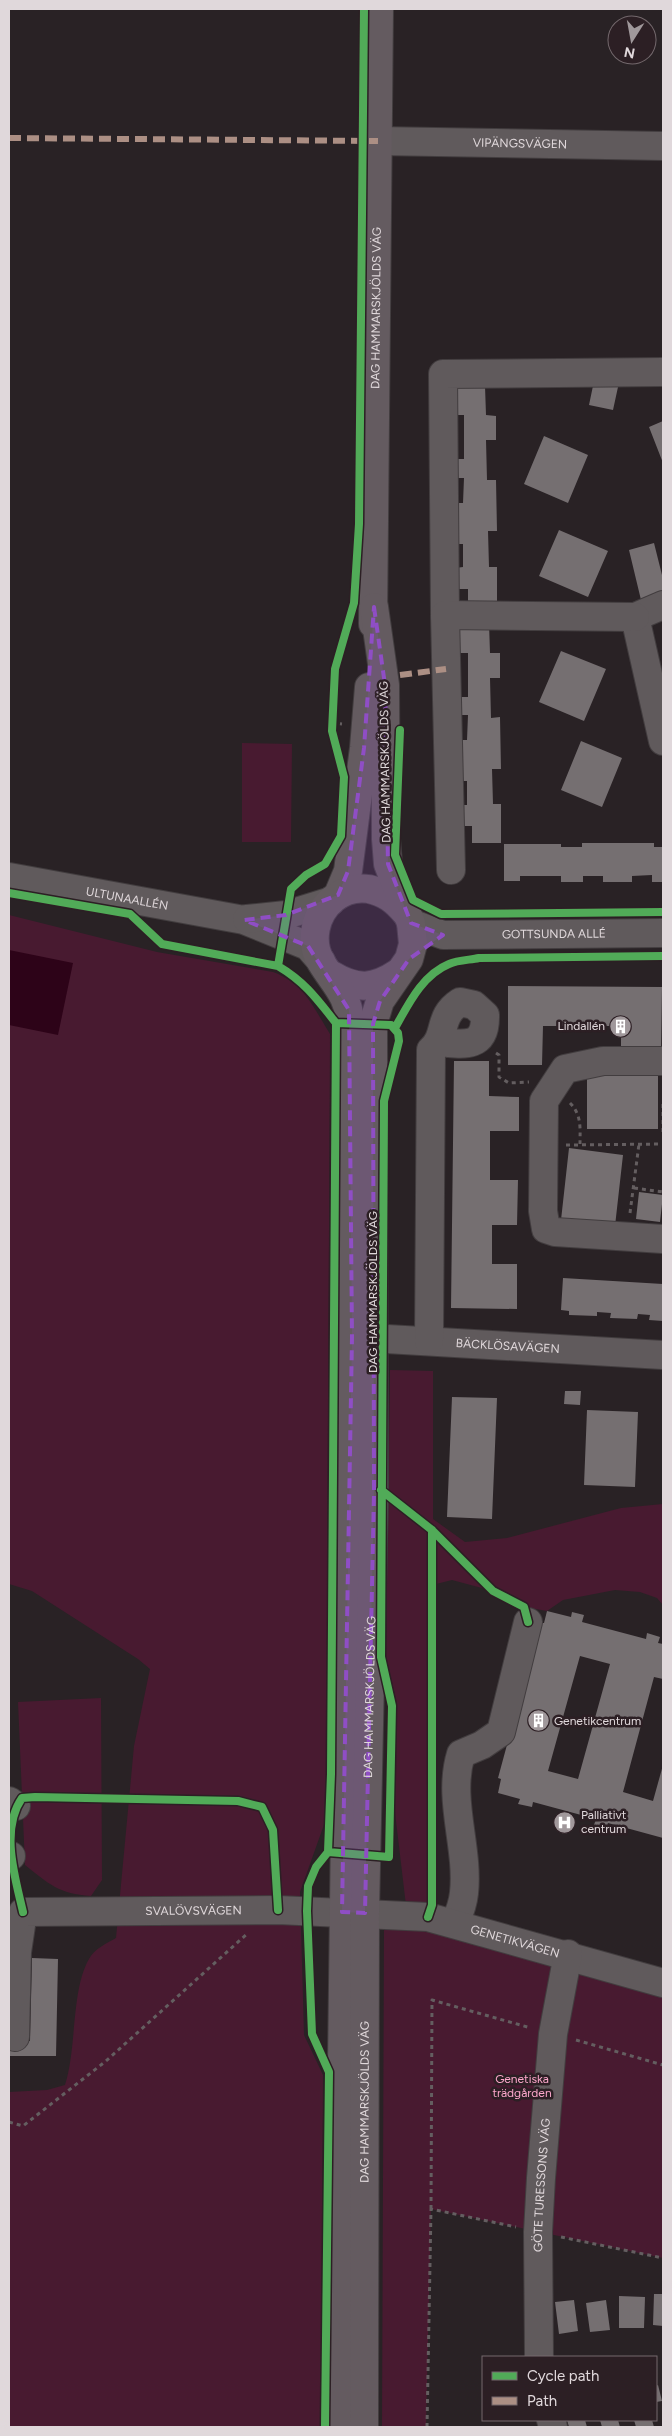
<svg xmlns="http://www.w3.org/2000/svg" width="672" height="2436" font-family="Figtree,sans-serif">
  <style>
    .green { fill: #481a30 }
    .water { fill: #2d0318 }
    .building { fill: #756f71; fill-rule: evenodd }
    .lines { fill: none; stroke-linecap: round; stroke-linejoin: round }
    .minor-casing { stroke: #423d3f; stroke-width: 30 }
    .major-casing { stroke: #423d3f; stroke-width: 30 }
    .path { stroke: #645e60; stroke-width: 3; stroke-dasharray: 4 4; stroke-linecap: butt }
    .minor { stroke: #605a5c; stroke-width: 28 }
    .major { stroke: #645b60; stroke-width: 28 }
    .quiet { stroke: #ac8f84; stroke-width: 6; stroke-dasharray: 12 6; stroke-linecap: butt }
    .cycleway-casing { stroke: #2c1f24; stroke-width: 11 }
    .cycleway { stroke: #51ab58; stroke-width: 8 }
    .marked { fill: #8f4ec5; fill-opacity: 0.2; stroke: #8f4ec5; stroke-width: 4; stroke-dasharray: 10 6; stroke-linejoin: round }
    .labels { text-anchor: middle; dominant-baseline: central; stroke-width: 5; stroke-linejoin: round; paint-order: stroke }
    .street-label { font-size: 12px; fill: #e0d8db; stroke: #2c1f24 }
    .poi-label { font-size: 12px; fill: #e0d8db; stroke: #2c1f24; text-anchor: start }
    .park-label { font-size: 12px; fill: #fca7cb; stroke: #2c1f24 }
  </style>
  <rect width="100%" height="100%" fill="#292225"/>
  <!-- green -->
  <path class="green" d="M242,743l50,1 -1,98h-49z
    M9,915l148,37 116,20c32,12 40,35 57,62l-4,785 -26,73 4,143 19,40 -2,352h-312v-335l38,-2 18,-5c12,-37 6,-95 24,-126 5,-10 18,-16 27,-21l18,-192 16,-77 -12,-10 -106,-68 -23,-7z
    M390,1370l43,1v148l32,23 42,-4 114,-30 42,-4v101l-6,-7 -17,-6 -25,-2 -52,10 -16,11 -23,-4 -31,-16 -41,-11 -20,5v320l231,78v275l-232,-49 -5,218h-44l2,-498 23,-15 -13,-110 3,-100 -11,-47z
    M101,1698l1,182 -11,16c-32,-2 -42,-12 -66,-31l-7,-163z"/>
  <!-- water -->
  <path class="water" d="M9,950l64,13 -15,72 -49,-10z"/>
  <!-- building -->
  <path class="building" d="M594,381l24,6 -5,23 -24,-5z
    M454,386h31l1,29 10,1v24h-10l1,40h9l1,51h-9l1,36h8v38l-29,1v-17h-13v-21l8,-1v-23h-8v-41h8l1,-25h-10v-19h10v-44h-10z
    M663,421v42l-14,-36z
    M544,436l44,19 -20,48 -44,-19z
    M559,530l49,21 -20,46 -49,-21z
    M654,543l9,36v15l-22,6 -12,-50z
    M458,623h31l1,30h10v25h-10l1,40 9,-1 1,52h-9l1,35h8v39h-29v-17h-13v-21h8v-24h-8l-1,-41h9l1,-25h-10v-18h10v-44h-10z
    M561,651l45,18 -22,52 -45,-19z
    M581,741l41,17 -20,49 -41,-17z
    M582,843h72v4h9v35h-11v-7l-20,1v6h-29v-6h-20v6h-22v-6h-41v5h-16v-37h57v3h21z
    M508,986l154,1 -1,67h-40v-28h-78l-1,39h-34z
    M454,1061h35v35l30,1v34h-29v49h28l-1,45h-25v39h25v45l-66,-1z
    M587,1074l71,1v54h-71z
    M569,1148l54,7 -8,71 -54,-6z
    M639,1192l24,3 -3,27 -24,-3z
    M563,1278l100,6v37l-14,-1 1,-5 -12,-1 -1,5 -27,-1 1,-5 -14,-1v4l-28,-1v-4l-8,-1z
    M565,1391h16l-1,14 -16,-1z
    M452,1397l45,1 -5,121 -45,-2z
    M587,1410l51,2 -3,75 -51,-2z
    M547,1611l24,6 1,-5 12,3 -2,7 64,17 1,-6 13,4 -2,6 5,1v35l-9,-2 -31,115 30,9 10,-36v73l-55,-15 -2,5 -12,-3 2,-6 -63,-17 -1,5 -14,-3 2,-5 -22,-6 3,-14 -3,-1 42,-155h4zM580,1656l30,8 -32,115 -30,-8z
    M32,1958l26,1 -2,97h-47v-15h21z
    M654,2294h9v32l-10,-1z
    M619,2296l26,1 -1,31h-25z
    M574,2300l4,31 -19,3 -4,-32z
    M606,2300l4,30 -20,2 -4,-29z
    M658,2385l4,16 -6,1v-16z
    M567,2420h18l2,7h-18z
    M600,2420h18l2,7h-18z
    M634,2420h18l2,7h-18z"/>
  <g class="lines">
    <defs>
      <g id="minor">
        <path id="s1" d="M378,141l285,5"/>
        <path d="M663,605l-28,12 28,124"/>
        <path d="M445,615l-2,-241 220,-2"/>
        <path d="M451,870l-6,-255 190,2"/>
        <path id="s2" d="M9,877l235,43 64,26 13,15"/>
        <path d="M247,919l39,-4 45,-14"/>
        <path id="s3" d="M411,923l32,12 220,-2"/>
        <path d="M663,1061h-60l-38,8 -21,32 -1,110 3,18 9,3 108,7"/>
        <path id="s4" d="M352,1337l311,18"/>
        <path d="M429,1341l2,-291c17,-15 6,-33 29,-48l14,3 11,10c1,33 -20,30 -45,27"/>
        <path d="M9,1801l7,5"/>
        <path d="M9,1856h2"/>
        <path d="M455,1923c4,-9 8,-20 9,-30 5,-46 -17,-94 -3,-139l21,-9 19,-13 27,-110"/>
        <path id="s5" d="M15,2037l2,-85 6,-40 255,-2 150,7 235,66"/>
        <path id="s6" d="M539,2357l-1,-125 3,-54 12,-144 15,-80"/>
        <path d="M551,2420l2,7"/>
      </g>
      <g id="major">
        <path id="s7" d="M373,624l6,-615"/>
        <path d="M338,895l10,-24 16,-123 5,-61"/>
        <path d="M332,975c25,15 42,14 66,-2"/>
        <path d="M338,2427c4,-468 14,-936 12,-1404 -1,-28 -16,-39 -29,-61 -12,-21 -6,-48 12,-63 10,-8 23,-12 36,-10 17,4 26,11 37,24"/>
        <path id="s8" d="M364,2427l1,-514 9,-420 -1,-469 7,-23 29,-42 4,-15 -2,-21 -23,-59 -2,-25 -1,-154 -11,-78"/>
      </g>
    </defs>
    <!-- minor casing -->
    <use href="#minor" class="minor-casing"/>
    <!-- major casing -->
    <use href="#major" class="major-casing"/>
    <!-- path -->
    <path class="path" d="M335,674h8
      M332,723l10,1
      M496,1053l3,2v22l10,6 20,-1
      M570,1103c12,12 10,26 10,41
      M663,1104v29
      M566,1145l97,-1
      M634,1188l29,4
      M630,1213l9,-69
      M576,2040l87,25
      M9,2122l14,4 83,-65 142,-128
      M431,2209l1,-209 99,28
      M561,2237l102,21
      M427,2427l4,-218 85,18"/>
    <!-- minor -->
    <use href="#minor" class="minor"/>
    <!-- major -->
    <use href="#major" class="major"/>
    <!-- quiet -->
    <path class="quiet" d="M9,138l369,3
      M400,675l46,-6"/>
    <defs>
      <path id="cycleway" d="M400,730l-5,125 18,45 28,14 222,-2
        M9,893l121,21 32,30 116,22
        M395,1028c13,-23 27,-53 54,-64 9,-4 21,-4 30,-6l184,-2
        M381,1490l51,40 61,61 31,16 4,15
        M328,1852l61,5 3,-151 -11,-49 3,-556 15,-60 -1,-8 -7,-8 -55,-2
        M23,1912c-8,-35 -23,-82 -1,-114l13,-1 203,4 24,6 11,23 5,80
        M428,1917l4,-12v-375
        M325,2427l4,-355 -17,-38 -5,-123 1,-25 8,-19 12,-15 3,-78 5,-751c-19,-24 -31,-41 -58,-57l13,-77 15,-14 19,-11 16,-28 3,-59 -12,-46 3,-62 19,-66 5,-79 5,-515"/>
    </defs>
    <!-- cycleway casing -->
    <use href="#cycleway" class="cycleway-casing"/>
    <!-- cycleway -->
    <use href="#cycleway" class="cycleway"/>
  </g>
  <!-- marked area -->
  <path class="marked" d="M374,607l11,78 3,179 23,59 32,12 -34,24 -29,42 -7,23 1,469 -9,420 -23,-1 10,-575 -3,-327 -41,-64 -64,-26 42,-5 52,-20 10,-24 16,-123z"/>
  <!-- icons -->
  <defs>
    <symbol id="building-disc" viewBox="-11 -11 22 22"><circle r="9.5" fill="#a0989b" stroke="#2c1f24"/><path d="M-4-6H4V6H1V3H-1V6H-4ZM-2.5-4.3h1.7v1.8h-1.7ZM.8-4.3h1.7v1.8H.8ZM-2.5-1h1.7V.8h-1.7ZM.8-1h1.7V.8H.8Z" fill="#fff"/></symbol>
    <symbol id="hospital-disc" viewBox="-11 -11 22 22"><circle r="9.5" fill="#a0989b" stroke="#2c1f24"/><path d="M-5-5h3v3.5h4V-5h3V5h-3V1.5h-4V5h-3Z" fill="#fff"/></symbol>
  </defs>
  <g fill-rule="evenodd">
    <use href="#building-disc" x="608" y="1014" width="25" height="25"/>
    <use href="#building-disc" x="526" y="1708" width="25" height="25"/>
    <use href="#hospital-disc" x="552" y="1810" width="25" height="25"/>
  </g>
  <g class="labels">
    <!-- street labels -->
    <g class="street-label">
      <text stroke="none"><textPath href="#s1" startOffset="142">VIPÄNGSVÄGEN</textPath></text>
      <text stroke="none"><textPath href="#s7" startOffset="316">DAG HAMMARSKJÖLDS VÄG</textPath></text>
      <text transform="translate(385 762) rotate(-91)">DAG HAMMARSKJÖLDS VÄG</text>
      <text stroke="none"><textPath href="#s2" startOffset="120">ULTUNAALLÉN</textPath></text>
      <text stroke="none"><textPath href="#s3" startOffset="145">GOTTSUNDA ALLÉ</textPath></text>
      <text transform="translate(373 1292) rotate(-90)">DAG HAMMARSKJÖLDS VÄG</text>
      <text stroke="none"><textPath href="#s4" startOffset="156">BÄCKLÖSAVÄGEN</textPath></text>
      <text stroke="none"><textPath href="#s8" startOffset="730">DAG HAMMARSKJÖLDS VÄG</textPath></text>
      <text stroke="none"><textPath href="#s5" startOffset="296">SVALÖVSVÄGEN</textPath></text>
      <text stroke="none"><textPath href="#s5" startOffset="621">GENETIKVÄGEN</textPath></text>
      <text stroke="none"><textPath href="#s8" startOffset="325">DAG HAMMARSKJÖLDS VÄG</textPath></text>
      <text stroke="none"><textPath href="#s6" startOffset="172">GÖTE TURESSONS VÄG</textPath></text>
    </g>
    <!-- poi labels -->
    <g class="poi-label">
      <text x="605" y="1026" text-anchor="end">Lindallén</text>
      <text x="554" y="1721">Genetikcentrum</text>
      <text x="581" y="1815">Palliativt<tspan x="581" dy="14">centrum</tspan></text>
    </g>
    <!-- park labels -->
    <g class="park-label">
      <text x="522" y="2079">Genetiska<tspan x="522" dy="14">trädgården</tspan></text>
    </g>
  </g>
  <!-- border -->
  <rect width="672" height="2436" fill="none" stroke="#e0d8db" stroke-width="20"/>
  <!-- legend -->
  <rect x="482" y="2356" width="175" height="65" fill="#2c1f24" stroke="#74696d"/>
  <rect x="492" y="2372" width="25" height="8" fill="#51ab58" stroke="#74696d"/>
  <text x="527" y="2381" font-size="15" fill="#e0d8db">Cycle path</text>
  <rect x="492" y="2397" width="25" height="8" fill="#ac8f84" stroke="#74696d"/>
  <text x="527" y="2406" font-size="15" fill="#e0d8db">Path</text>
  <!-- north arrow -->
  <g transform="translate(632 40) rotate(191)"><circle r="24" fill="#2c1f24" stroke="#74696d"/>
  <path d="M0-4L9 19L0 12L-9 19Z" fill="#a0989b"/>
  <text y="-8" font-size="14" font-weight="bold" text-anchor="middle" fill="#e0d8db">N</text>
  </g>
</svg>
